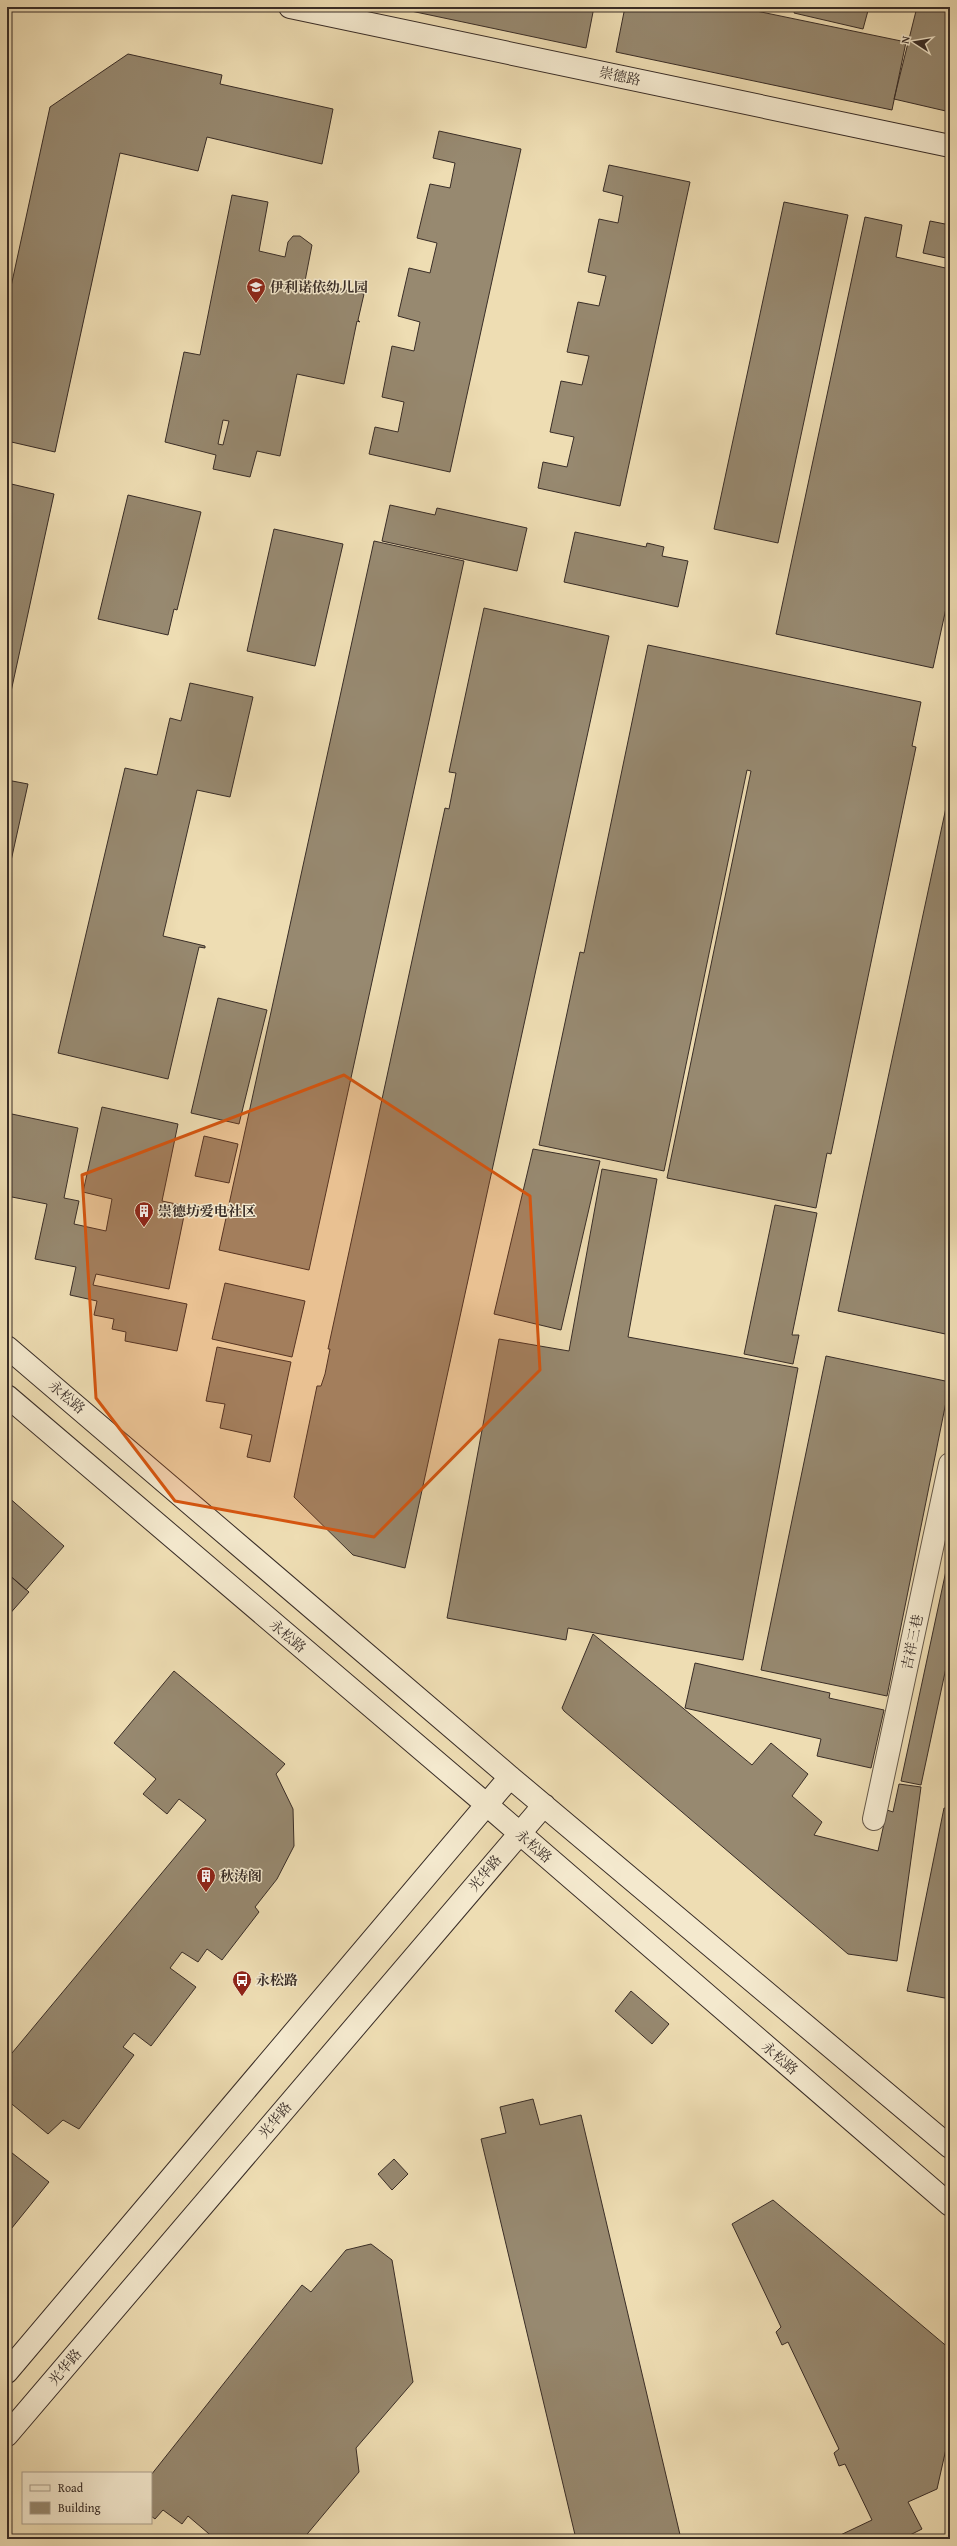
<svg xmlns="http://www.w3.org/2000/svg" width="957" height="2546" font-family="'Gentium Book Plus','Noto Serif SC',serif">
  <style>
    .building { fill: #978970; stroke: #392d27; fill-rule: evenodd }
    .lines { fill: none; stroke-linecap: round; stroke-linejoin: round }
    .street-casing { stroke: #66594a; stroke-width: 24 }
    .secondary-casing { stroke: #392d27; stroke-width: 24 }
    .street { stroke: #f4e9ce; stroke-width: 22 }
    .secondary { stroke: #f4e9ce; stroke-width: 22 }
    .marked { fill: #d6550f; fill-opacity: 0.2; stroke: #d6550f; stroke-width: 3; stroke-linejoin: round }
    .labels { text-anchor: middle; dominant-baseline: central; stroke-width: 3; stroke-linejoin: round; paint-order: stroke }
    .street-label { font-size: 14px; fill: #392d27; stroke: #f4e9ce }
    .poi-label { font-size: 14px; font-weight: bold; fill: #392d27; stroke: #f4e9ce; text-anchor: start }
  </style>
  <rect width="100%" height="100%" fill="#eeddb3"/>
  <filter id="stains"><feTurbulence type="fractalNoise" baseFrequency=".005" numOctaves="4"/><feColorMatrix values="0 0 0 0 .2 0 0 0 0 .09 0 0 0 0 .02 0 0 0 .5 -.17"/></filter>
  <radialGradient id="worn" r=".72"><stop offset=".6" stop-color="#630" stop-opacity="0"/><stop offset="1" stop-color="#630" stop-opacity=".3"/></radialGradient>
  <!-- building -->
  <path class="building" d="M392,7h202l-8,41z
    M625,7h112l169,35 -14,68 -276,-58z
    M796,7h73l-6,22 -69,-16z
    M917,7h33v105l-56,-13z
    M128,54l94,21 -2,9 113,25 -11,55 -115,-27 -9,34 -78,-18 -65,299 -48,-11v-136l43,-198z
    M439,131l82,18 -71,323 -81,-18 6,-27 23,5 6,-30 -22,-5 10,-51 22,5 6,-29 -22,-6 11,-48 21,5 7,-30 -20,-5 13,-54 20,4 5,-25 -22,-5z
    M609,165l81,17 -70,324 -82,-18 5,-26 24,5 7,-30 -24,-5 11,-51 21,4 7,-29 -22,-4 11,-50 21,4 7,-30 -18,-4 11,-53 19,4 5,-27 -20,-5z
    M232,195l36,7 -9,49 26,6 3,-15 5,-6h7l12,9 -7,36 59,13 -6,26 2,2 -3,-1 -13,63 -47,-10 -17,82 -23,-5 -7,26 -37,-8 3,-14 -51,-13 19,-90 16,3zM223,420l6,1 -6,24 -5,-1z
    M784,202l64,13 -70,328 -64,-14z
    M865,217l37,8 -6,32 54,12v321l-17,78 -157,-34z
    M930,221l20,4 -4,33 -23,-5z
    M7,483l47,11 -47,216z
    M128,495l73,17 -24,98 -3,-1 -6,26 -70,-16z
    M390,505l45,10 2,-7 90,20 -10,43 -135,-30z
    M274,529l69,15 -28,122 -68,-15z
    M575,532l71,15 1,-4 17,4 -2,9 26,5 -10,46 -114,-25z
    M374,541l90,20 -155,709 -90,-20z
    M484,608l125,28 -204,932 -52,-13 -59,-58 23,-111h4l4,-12 5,-25h-2l117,-541 4,1 7,-36 -7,-1z
    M648,645l273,57 -9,44 4,1 -85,407 -4,-1 -11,55 -149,-30 84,-407 -4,-1 -83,401 -125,-26 41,-193 4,1z
    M190,683l63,14 -23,100 -33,-7 -34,146 42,10v2l-6,-1 -31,132 -110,-26 67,-285 32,7 13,-57 11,3z
    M7,780l21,4 -21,95z
    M950,789v546l-112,-24z
    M218,998l49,12 -28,114 -48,-11z
    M102,1107l76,17 -16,77 24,5 -17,83 -73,-15 -3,11 94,19 -10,47 -52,-10 1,-9 -14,-3 2,-10 -20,-4 3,-14 -27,-6 6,-28 -41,-8 12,-55 -40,-8v-83l71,15 -14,70 15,3 -5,23 32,7 6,-32 -29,-7z
    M204,1136l34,8 -9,39 -34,-7z
    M533,1149l67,12 -39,169 -67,-16z
    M602,1169l55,10 -29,158 170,31 -55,292 -175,-32 -2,12 -119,-22 52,-279 70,12z
    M775,1205l42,8 -25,122h7l-6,29 -49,-10z
    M225,1283l80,18 -13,56 -80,-18z
    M217,1347l74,15 -21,100 -23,-5 5,-22 -32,-7 5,-24 -19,-3z
    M826,1356l124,26 -63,314 -126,-26z
    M7,1496l57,50 -38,44 -19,-17z
    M950,1552v97l-29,136 -20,-4z
    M7,1573l22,19 -22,25z
    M593,1634l159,131 19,-22 37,31 -16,22 30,26 -8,13 64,16 9,-41 6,2 6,-28 22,3 -24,174 -49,-7 -284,-243 -2,-3z
    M695,1663l135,30 -1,5 55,12 -13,58 -54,-12 4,-17 -136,-31z
    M174,1671l111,93 -9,10 17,35 1,37 -17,33 -22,28 4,5 -37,48 -15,-11 -9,13 -16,-10 -12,16 26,19 -45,59 -17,-13 -11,14 11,8 -55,74 -16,-9 -15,14 -41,-34v-41l199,-239 -27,-21 -12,15 -24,-20 13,-15 -42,-36z
    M944,1808l6,1v190l-43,-8z
    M631,1991l38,33 -17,20 -37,-33z
    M533,2099l7,26 41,-10 100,424h-105l-95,-400 25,-6 -6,-26z
    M7,2149l42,33 -42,52z
    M394,2159l14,15 -16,16 -14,-16z
    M773,2200l177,149v82l-13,58 -29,13 14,27 -20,10h-70l40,-19 -27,-56 -6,2 -5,-13 5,-4 -51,-107 -6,3 -6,-13 5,-5 -49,-103z
    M371,2244l21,16 21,122 -57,66 3,24 -56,67h-88l-27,-23 -6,8 -19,-14 -8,9 -4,-3v-41l151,-190 9,7 35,-42z"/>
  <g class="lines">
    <defs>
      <path id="street" d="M874,1819l76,-355"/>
      <path id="secondary" d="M290,7l660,139
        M7,1347l503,430 440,370
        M7,1396l480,409 463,400
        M7,2372l503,-595
        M7,2435l537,-630"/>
    </defs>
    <!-- street casing -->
    <use href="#street" class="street-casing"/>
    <!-- secondary casing -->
    <use href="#secondary" class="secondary-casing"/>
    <!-- street -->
    <use href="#street" class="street"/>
    <!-- secondary -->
    <use href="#secondary" class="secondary"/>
  </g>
  <!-- marked area -->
  <path class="marked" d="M344,1075l186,121 10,174 -166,167 -199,-36 -79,-103 -14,-223z"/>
  <!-- icons -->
  <defs>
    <symbol id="school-pin" viewBox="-11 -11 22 30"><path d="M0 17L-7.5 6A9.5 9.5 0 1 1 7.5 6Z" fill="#8f2418" stroke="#f4e9ce"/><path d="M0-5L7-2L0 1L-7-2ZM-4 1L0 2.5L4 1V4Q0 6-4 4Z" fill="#fff"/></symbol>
    <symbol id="building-pin" viewBox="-11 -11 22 30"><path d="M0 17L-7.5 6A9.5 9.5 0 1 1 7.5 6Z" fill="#8f2418" stroke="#f4e9ce"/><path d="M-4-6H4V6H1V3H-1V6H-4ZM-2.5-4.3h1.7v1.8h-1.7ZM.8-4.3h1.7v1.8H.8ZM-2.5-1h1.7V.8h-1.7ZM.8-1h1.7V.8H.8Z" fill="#fff"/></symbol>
    <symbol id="bus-pin" viewBox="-11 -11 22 30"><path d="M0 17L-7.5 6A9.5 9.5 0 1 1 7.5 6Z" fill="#8f2418" stroke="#f4e9ce"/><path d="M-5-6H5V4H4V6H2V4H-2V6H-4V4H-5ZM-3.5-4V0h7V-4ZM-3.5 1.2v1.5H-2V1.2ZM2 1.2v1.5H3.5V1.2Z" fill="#fff"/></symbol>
  </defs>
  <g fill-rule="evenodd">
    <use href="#school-pin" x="245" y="276" width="22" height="30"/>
    <use href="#building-pin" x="133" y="1200" width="22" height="30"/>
    <use href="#building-pin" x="195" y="1865" width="22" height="30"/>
    <use href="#bus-pin" x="231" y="1969" width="22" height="30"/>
  </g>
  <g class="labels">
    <!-- street labels -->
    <g class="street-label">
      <text transform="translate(620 76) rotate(12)">崇德路</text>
      <text transform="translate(67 1397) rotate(40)">永松路</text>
      <text transform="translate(288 1636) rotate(40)">永松路</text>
      <text transform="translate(912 1642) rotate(-78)">吉祥三巷</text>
      <text transform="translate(534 1846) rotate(41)">永松路</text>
      <text transform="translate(485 1873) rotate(-50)">光华路</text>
      <text transform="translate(780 2058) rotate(41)">永松路</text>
      <text transform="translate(275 2120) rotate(-50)">光华路</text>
      <text transform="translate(65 2367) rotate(-50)">光华路</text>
    </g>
    <!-- poi labels -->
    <g class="poi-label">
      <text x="270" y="287">伊利诺依幼儿园</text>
      <text x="158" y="1211">崇德坊爱电社区</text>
      <text x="220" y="1876">秋涛阁</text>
      <text x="256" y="1980">永松路</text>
    </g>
  </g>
  <!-- margin -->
  <rect width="957" height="2546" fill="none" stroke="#eeddb3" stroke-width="24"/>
  <rect x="8" y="8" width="941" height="2530" fill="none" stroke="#392d27" stroke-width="2"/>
  <rect x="12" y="12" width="933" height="2522" fill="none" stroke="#392d27"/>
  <!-- legend -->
  <rect x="22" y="2472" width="130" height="52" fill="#f4e9ce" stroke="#a99e8b"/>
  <rect x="30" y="2485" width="20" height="6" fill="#f4e9ce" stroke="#a99e8b"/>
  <text x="58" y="2492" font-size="12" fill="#392d27">Road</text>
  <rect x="30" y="2502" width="20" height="12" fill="#978970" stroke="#a99e8b"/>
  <text x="58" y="2512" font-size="12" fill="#392d27">Building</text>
  <!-- north arrow -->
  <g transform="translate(915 42) rotate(282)" stroke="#f4e9ce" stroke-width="3" paint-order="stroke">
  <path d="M0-3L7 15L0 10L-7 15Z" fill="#392d27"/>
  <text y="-6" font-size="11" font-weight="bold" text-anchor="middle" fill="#392d27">N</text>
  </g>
  <rect width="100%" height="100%" filter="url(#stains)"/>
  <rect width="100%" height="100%" fill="url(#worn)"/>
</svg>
